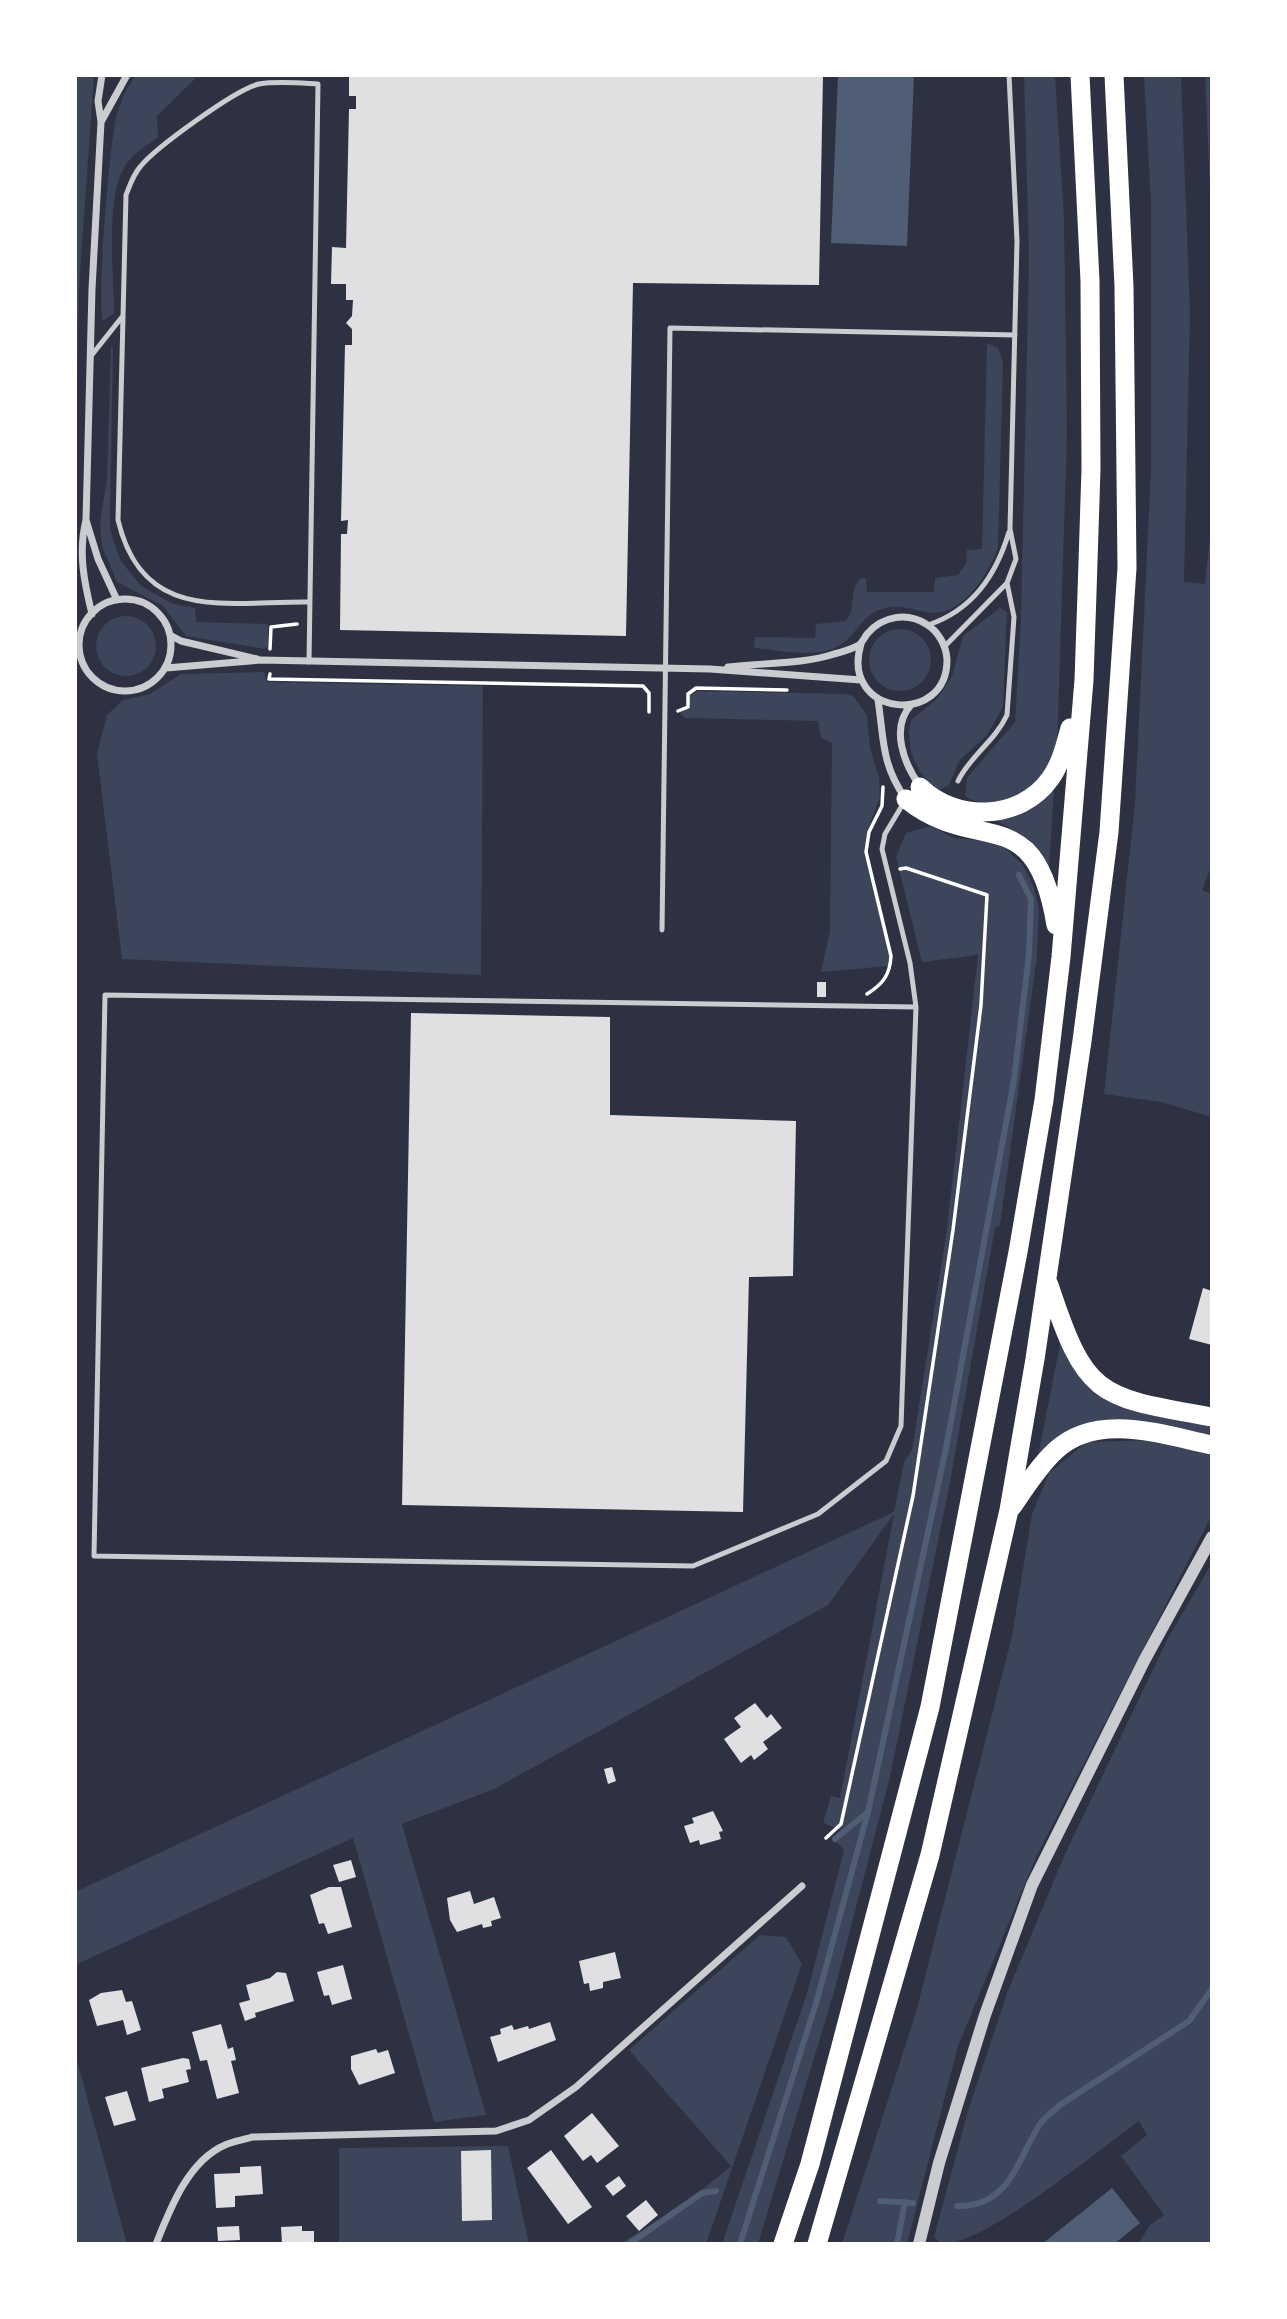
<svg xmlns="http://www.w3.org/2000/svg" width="1287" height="2319" font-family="Commissioner,sans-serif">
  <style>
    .green { fill: #3c4559 }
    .water { fill: #4f5d75 }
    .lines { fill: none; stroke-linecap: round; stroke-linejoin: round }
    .stream { stroke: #4f5d75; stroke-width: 6 }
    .building { fill: #e0e0e3 }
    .path { stroke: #fff; stroke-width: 3.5 }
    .service { stroke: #caccd0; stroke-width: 5 }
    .minor { stroke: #caccd0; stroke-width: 7 }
    .tertiary { stroke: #caccd0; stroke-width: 12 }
    .trunk { stroke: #fff; stroke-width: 19 }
  </style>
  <rect width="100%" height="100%" fill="#2d3142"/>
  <!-- green -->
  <path class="green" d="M75,75h19l-15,213 -4,193z
    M137,75h62l-42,41 1,21c-10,8 -22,15 -30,25 -24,28 -14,114 -14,151l-11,8c-7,-16 7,-179 13,-203 4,-15 10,-32 21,-43z
    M1024,75h31l9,143 3,216 -10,318c-7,10 -14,26 -23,33 -18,15 -50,25 -69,11l2,-18 48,-56 6,-106 8,-359z
    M1144,75h37l9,239 -6,268 21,2 7,-69v350l-10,25 10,4v223l-51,-15 -57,-8 31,-291 16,-333v-269z
    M1205,75h7v164z
    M987,343l11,5 5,14 -5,186c-9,25 -35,67 -66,65 -19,-2 -33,-11 -53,-3 -15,6 -20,18 -31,29 -23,23 -65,11 -94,9l1,-11 60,1 1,-14 30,-3c11,-13 2,-29 14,-42l6,-1 1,14h67l1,-14 23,-3 8,-12 1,-13 15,-1z
    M111,346l2,1 -3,180 3,13 8,21 20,25 32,18 22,4 1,14 72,2v22l-3,3 -79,-13 -23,-30 -46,-24 -15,-35 -2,-24 7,-45z
    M1000,608l7,4 -4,95 -16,28 -27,25 -11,25 -10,5c-24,-16 -34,-43 -28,-70l26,-21 15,-23 11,-40z
    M96 646a30 30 0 1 1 60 0a30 30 0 1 1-60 0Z
    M869 660a31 31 0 1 1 62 0a31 31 0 1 1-62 0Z
    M264,672l3,10 216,4 -2,289 -359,-16 -25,-205 10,-39 16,-15 27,-6 31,-20z
    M696,691l150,3 7,2 14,19 3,32 9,31 1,19 -13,35 -3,22 26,101 -1,11 -68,6 9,-41 2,-188 -11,-5 -3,-17 -133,-3 -5,-5 10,-7v-10z
    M1054,790l-5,77 -21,-28 -31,-18 23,-6z
    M930,826l24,12 30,3 21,7 17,16 11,21 6,23 -2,48 -37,269 -5,3 -45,254 -60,295 -56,215 -76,252h-36l86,-254 36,-140 -11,-12 8,-8 -18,-7 8,-27 9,2 54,-284 -66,91 -334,184 -92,35 84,291 -52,7 -81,-284 -278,127v-73l819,-380 10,-50 8,-12 35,-221 31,-274 -56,7 -26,-105 10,-24z
    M1060,1344c34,70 84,65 152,81v12l-87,-16 -87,35z
    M1153,1440l54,11 5,4v60l-175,340 -79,191 -51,198h-65l74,-232 96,-376 20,-122 17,-41 38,-31z
    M1212,1563v681h-74l12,-19 14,-10 -43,-59 26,-21 -8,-14c-42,30 -152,123 -197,123l-8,-7 34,-126 39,-118 58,-139 103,-216z
    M760,1935l26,2 16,27 -96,280h-86l67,-42 44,-36 -102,-116z
    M75,2055l3,9 49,180h-52z
    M508,2146l21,98h-190v-96z"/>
  <!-- water -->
  <path class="water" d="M838,75h76l-7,171 -76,-3z
    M1112,2188l28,35 -26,21h-72z"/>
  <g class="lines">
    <!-- stream -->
    <path class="stream" d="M835,1839l33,-27
      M880,2201l33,2
      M957,2206c53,1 60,-46 83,-82 5,-7 14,-13 20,-19l129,-84 23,-32
      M629,2244l73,-51 14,-2
      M740,2244l77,-244 51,-188 78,-364 68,-368 15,-126 2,-55 -12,-24
      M897,2244l8,-42"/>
  </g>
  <!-- building -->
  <path class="building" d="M349,75h474l-4,210 -186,-2 -7,353 -286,-6 1,-96h6l1,-14 -7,1 4,-176h7v-16l-6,-6 6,-7 1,-16h-7v-16h-15l1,-37 14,1 3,-139h7v-13h-7z
    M817,982h9v15h-9z
    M411,1013l199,4v98l186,6 -3,155 -44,1 -6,235 -341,-7z
    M1203,1288l9,3v54l-23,-6z
    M755,1703l12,15 4,-4 11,14 -19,14 5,7 -14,11 -3,-5 -10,8 -17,-24 17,-12 -7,-9z
    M612,1767l4,14 -8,3 -4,-15z
    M713,1811l10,20 -4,1 2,7 -21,6 -1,-5 -9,3 -6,-17 10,-3 -2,-5z
    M351,1860l5,17 -17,5 -6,-17z
    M329,1887h12l11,40 -24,7 -4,-11 -5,1 -9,-29z
    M470,1891l4,13 20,-7 7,21 -10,3 1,5 -9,2 -1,-4 -25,8 -7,-12 -3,-22z
    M615,1952l6,26 -18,4v6l-13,3 -1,-8 -5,1 -5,-23z
    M343,1965l9,34 -20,6 -3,-10 -5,1 -7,-24z
    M277,1972l9,1 8,28 -39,12 1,4 -11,4 -6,-18 11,-3 -4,-15 24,-7z
    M122,1990l4,12 6,-1 9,29 -14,5 -4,-15 -26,6 -8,-26 12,-7z
    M550,2022l6,18 -58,22 -8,-25 11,-3 -1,-5 12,-4 2,5 14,-4 1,3z
    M221,2024l7,25 5,-2 3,13 -5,1 8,32 -22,6 -10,-39 -7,1 -8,-29z
    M376,2049l2,4 10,-3 7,23 -36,12 -8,-16v-13z
    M183,2058l6,1 2,10 -5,1 3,12 -27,7 2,9 -15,4 -8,-34z
    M127,2091l9,29 -22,6 -9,-29z
    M592,2113l27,33 -22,17 -6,-8 -8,6 -19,-25z
    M491,2150l1,70 -30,1 -1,-70z
    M551,2150l41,57 -24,17 -41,-56z
    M261,2166l2,28 -28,2v11l-19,1 -2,-34 26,-1v-6z
    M619,2176l7,10 -13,10 -8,-10z
    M646,2200l12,15 -19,16 -13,-15z
    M239,2226l1,14 -22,1 -1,-14z
    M302,2226v5h12v13h-32l-1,-17z"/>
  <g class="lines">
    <!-- path -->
    <path class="path" d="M270,649l1,-22 26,-3
      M270,674l-1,5 374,7 6,7v19
      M678,711l10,-4v-13l8,-6 91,2
      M867,994c16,-10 23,-19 24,-38l-25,-104 3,-20 13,-26 1,-19
      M826,1838l15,-14 72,-328 40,-266 28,-225 6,-110 -81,-27 -6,1"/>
    <!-- service -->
    <path class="service" d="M91,356l31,-39
      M928,625c45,-15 68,-50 81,-93
      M944,647l63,-64 9,-24 -6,-30 7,-288 -8,-166
      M309,662l9,-578c-19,-1 -40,-3 -59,0 -23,5 -104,64 -119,83 -7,8 -10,18 -14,28l-8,325c25,104 107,81 191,82
      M958,781c12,-25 37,-40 49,-66l7,-98 -7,-34
      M903,804l-18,30 -3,15 28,114 6,44 -15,419 -15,35 -68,53 -125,52 -599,-10 11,-561 811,12
      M662,930l8,-602 345,7"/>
    <!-- minor -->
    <path class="minor" d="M101,122l26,-47
      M86,520l12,39 19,41
      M79 645a46 46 0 1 1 92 0a46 46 0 1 1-92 0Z
      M92,614c-8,-32 -14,-62 -6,-94l6,-231 9,-167 -3,-21 4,-26
      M170,635l11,6 76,18
      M728,667c32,-4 77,-3 106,-13 8,-2 18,-5 25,-9 4,-3 6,-9 9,-12 15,-17 39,-21 58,-9 12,7 20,21 21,35 1,69 -108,57 -86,-15
      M166,668l95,-8 449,9 151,11
      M878,700c6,39 3,63 27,98
      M911,705c-21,23 -7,59 9,81
      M156,2244c14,-35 32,-83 69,-99 8,-4 19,-5 27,-8l244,-6 33,-11 47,-33 226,-201"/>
    <!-- tertiary -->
    <path class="tertiary" d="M919,2244l20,-81 46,-148 47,-130 113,-226 67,-122"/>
    <!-- trunk -->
    <path class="trunk" d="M920,787c35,35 100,34 130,-8 11,-15 15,-33 20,-51
      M906,799c72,58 129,-2 150,126
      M1049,1285c37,113 49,112 163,132
      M1012,1507c13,-19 26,-40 43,-56 42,-40 108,-16 157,-6
      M783,2244l27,-80 120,-457 88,-455 26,-152 17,-143 23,-277 3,-87 4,-124 -1,-188 -10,-206
      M817,2244l113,-389 79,-345 26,-151 47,-318 27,-209 18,-264 -3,-281 -10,-212"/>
  </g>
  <!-- border -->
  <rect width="1287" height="2319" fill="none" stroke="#ffffff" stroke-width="154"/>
</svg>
